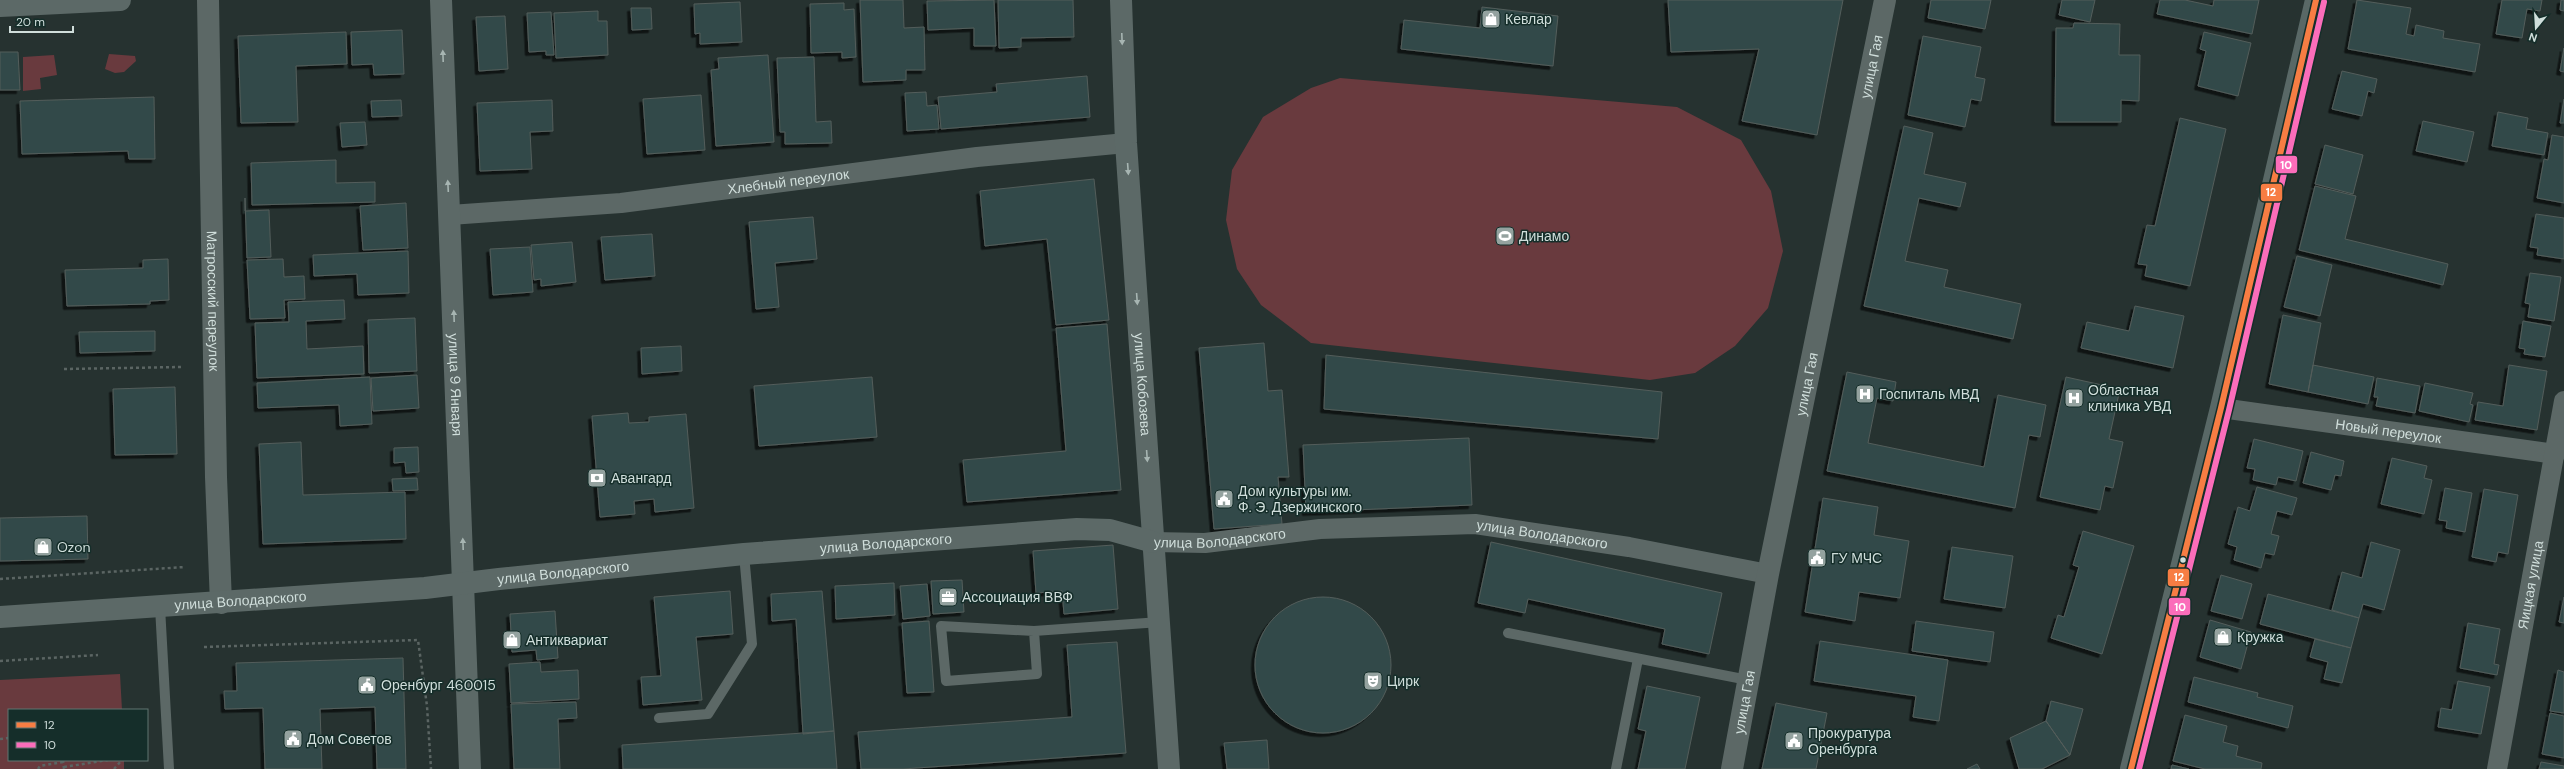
<svg xmlns="http://www.w3.org/2000/svg" width="2564" height="769" font-family="'DM Sans',sans-serif">
  <style>
    .green { fill: #693a3e }
    .building { fill: #334a48; stroke: #535d5b; filter: url(#shadow) }
    .lines { fill: none; stroke-linecap: round; stroke-linejoin: round }
    .path { stroke: #5b6563; stroke-width: 2.5; stroke-dasharray: 3 3; stroke-linecap: butt }
    .service { stroke: #5c6866; stroke-width: 10 }
    .minor { stroke: #5c6866; stroke-width: 20 }
    .tertiary { stroke: #5c6866; stroke-width: 22 }
    .secondary { stroke: #5c6967; stroke-width: 22 }
    .primary { stroke: #596866; stroke-width: 22 }
    .bus-1-casing { stroke: #152e2a; stroke-width: 9 }
    .bus-2-casing { stroke: #152e2a; stroke-width: 9 }
    .bus-1 { stroke: #f77d43; stroke-width: 6 }
    .bus-2 { stroke: #fb6dba; stroke-width: 6 }
    .oneway { fill: #a7b5b2 }
    .bus-dot { fill: #d0dedb; stroke: #152e2a; stroke-width: 1.5 }
    .labels { text-anchor: middle; dominant-baseline: central; stroke-width: 3; stroke-linejoin: round; paint-order: stroke }
    .poi-label { font-size: 14px; fill: #d0dedb; stroke: #152e2a; text-anchor: start }
    .street-label { font-size: 14px; fill: #d0dedb; stroke: #152e2a }
    .line-badge { stroke: #152e2a; stroke-width: 1.5 }
    .badge-label { font-size: 11px; text-anchor: middle; font-weight: bold; fill: #fff }
  </style>
  <defs>
    <filter id="shadow"><feDropShadow dx="-3.5" dy="3.5" stdDeviation="0" flood-color="#0009"/></filter>
  </defs>
  <rect width="100%" height="100%" fill="#263230"/>
  <!-- green -->
  <path class="green" d="M109,54l26,2 1,5 -12,11 -9,1 -10,-4z
    M54,55l3,20 -17,3 1,11 -18,2v-34z
    M1340,78l337,29 64,33 30,51 12,60 -15,57 -33,38 -40,27 -45,7 -339,-37 -50,-38 -24,-36 -11,-49 6,-50 31,-53 48,-29z
    M120,674l2,36h-113v50h115v9h-124v-89z"/>
  <!-- building -->
  <path class="building" d="M860,0h43l1,28 20,-1 1,43h-19v10l-43,2z
    M994,0l2,46h-22v-18l-46,2 -1,-29z
    M998,0h75l1,37 -53,1v9l-22,1z
    M1668,0h175l-26,135 -75,-14 17,-72 -88,3z
    M1931,0h60l-6,29 -57,-11z
    M2062,0h33l-5,22 -31,-7z
    M2160,0h25l28,6 1,-6h45l-7,34 -95,-20z
    M2357,0l54,8 -5,26 8,2 2,-11 28,6 -1,7 37,6 -5,28 -127,-23z
    M2502,0h40l-2,11 -13,-2 -5,29 -26,-4z
    M2561,0h3v11l-4,-1z
    M740,2l2,40 -42,2v-11l-5,1 -1,-30z
    M844,3v7l10,-1 2,48 -14,1v-6l-31,1 -1,-49z
    M1482,7l76,9 -5,50 -152,-17 3,-29 76,8z
    M631,8h20l1,21 -20,1z
    M598,11v10h9l1,34 -52,3 -2,-45z
    M551,12l3,43h-8v-4l-17,1 -2,-39z
    M505,16l3,53 -29,2 -3,-54z
    M2074,23l46,1 -1,31h21l-1,46 -18,-1v22h-66l1,-94h17z
    M402,30l2,44 -30,1 -1,-11 -21,1 -1,-33z
    M346,32l1,32 -51,2 2,56 -57,1 -3,-87z
    M2204,32l47,11 -13,53 -40,-10 8,-35 -6,-2z
    M1923,36l58,11 -6,30 10,2 -4,22 -10,-2 -6,28 -57,-12z
    M2564,48v24l-4,-1z
    M0,52h18l2,38h-20z
    M768,55l6,87 -58,4 -5,-76 8,-1 -1,-11z
    M814,57l2,65 15,-1 1,22 -47,1v-12h-5l-3,-74z
    M2342,71l35,8 -3,14 -6,-2 -6,25 -30,-7z
    M1087,76l3,41 -149,12 -3,-32 59,-5 -1,-8z
    M926,92l1,14 10,-1 2,24 -32,2 -2,-38z
    M701,95l4,55 -58,4 -4,-55z
    M154,97l1,62h-26l-1,-8 -106,3 -2,-53z
    M2564,99v24h-4z
    M401,100l1,16 -30,1 -1,-16z
    M552,100l1,31 -23,1 2,37 -52,2 -3,-68z
    M2498,112l30,6 -2,11 22,4 -4,22 -52,-9z
    M2180,118l46,11 -36,157 -45,-10 2,-11 -9,-1 9,-39 8,1z
    M2423,121l51,11 -7,30 -51,-11z
    M365,122l2,23 -25,2 -2,-24z
    M1904,126l29,7 -9,41 42,9 -6,24 -41,-9 -14,63 43,9 -4,17 77,17 -8,35 -149,-33z
    M2552,135l12,2v66l-27,-5 7,-39 4,1z
    M2325,145l38,10 -10,39 -38,-10z
    M336,160v23l39,-1v20l-123,3 -1,-42z
    M1094,179l15,141 -53,5 -9,-86 -62,7 -5,-55z
    M2315,186l41,10 -11,43 103,25 -5,21 -144,-35z
    M245,198v13l24,-1 2,47 -24,1z
    M406,203l2,45 -45,2 -3,-44z
    M2536,214l28,4v41l-27,-4 1,-7 -8,-1z
    M813,217l4,42 -42,4 4,44 -23,2 -7,-87z
    M652,234l3,42 -50,4 -4,-43z
    M572,242l4,40 -35,4v-7l-7,1 -3,-35z
    M530,247l3,45 -40,3 -3,-46z
    M408,251l1,42 -51,2 -1,-21 -43,2 -1,-21z
    M2297,256l35,9 -12,51 -36,-9z
    M168,259l1,41 -19,1v3l-83,2 -2,-36 78,-2v-8z
    M283,259l1,18 20,-1 1,23 -21,1 1,18 -35,1 -3,-59z
    M2530,273l31,4 -7,44 -26,-4 2,-13 -5,-1z
    M344,300l1,19 -39,2 1,28 56,-3 1,28 -107,4 -2,-55 34,-1 -1,-20z
    M2135,306l49,10 -11,52 -92,-20 6,-26 42,9z
    M2283,315l38,8 -13,69 -39,-8z
    M415,318l2,53 -48,2 -1,-53z
    M2523,321l28,5 -6,31 -21,-3 1,-5 -6,-1z
    M1107,324l14,166 -154,12 -4,-42 103,-9 -10,-123z
    M155,331v20l-75,2 -1,-21z
    M1264,343l4,48 14,-1 7,87h-11l4,47 -68,5 -15,-181z
    M681,346l1,25 -40,3 -1,-26z
    M1326,355l336,37 -4,47 -334,-30z
    M2313,365l61,12 -6,27 -60,-12z
    M2509,365l38,6 -10,59 -62,-10 3,-18 25,4z
    M1847,372l49,10 -3,19 -16,-3 -9,45 116,24 14,-72 48,10 -6,32 -11,-2 -14,73 -188,-37z
    M417,375l2,33 -46,3 -2,-33z
    M370,377l2,47 -32,2 -1,-21 -81,3 -1,-25z
    M872,377l5,60 -118,9 -5,-60z
    M2066,377l54,12 -11,50 14,3 -10,46 -8,-2 -5,24 -60,-13z
    M2377,378l43,8 -5,27 -39,-7 2,-9h-4z
    M2425,383l48,10 -3,11 3,1 -4,17 -50,-11z
    M175,387l2,67 -62,1 -2,-66z
    M628,413l1,10 20,-1v-5l37,-3 8,94 -39,4 -1,-13 -20,2 1,13 -35,3 -8,-101z
    M1469,438l3,67 -166,7 -3,-67z
    M2254,439l49,12 -7,30 -18,-4 -2,8 -23,-5 2,-11 -8,-1z
    M301,442l2,53 102,-3 1,47 -143,5 -4,-100z
    M418,447l1,25 -13,1 -1,-11 -11,1v-15z
    M2311,452l33,9 -3,15 -6,-1 -4,15 -28,-7z
    M2392,458l35,8 -3,12 8,2 -8,34 -43,-10z
    M417,478l1,12 -25,1 -1,-12z
    M2257,487l40,11 -5,17 -15,-4 -6,23 8,2 -5,19 -9,-2 -4,15 -27,-8 3,-13 -9,-3 10,-37 12,4z
    M2445,488l27,5 -7,39 -19,-4 1,-7 -8,-1z
    M2484,489l34,6 -10,59 -10,-2 -2,10 -24,-5z
    M1823,498l55,9 -4,28 35,6 -9,57 -41,-6 -4,29 -50,-9z
    M87,516l1,43 -88,2v-43z
    M2083,531l51,15 -32,108 -51,-16 7,-23 6,2 15,-50 -6,-2z
    M1491,542l231,51 -13,61 -47,-10 3,-15 -137,-30 -3,14 -47,-10z
    M2371,542l29,8 -16,60 -21,-6 -4,14 -27,-8 10,-38 20,6z
    M1113,545l5,64 -54,5 -2,-23 -26,2 -3,-42z
    M1952,547l61,9 -8,52 -61,-9z
    M2221,575l31,9 -10,35 -31,-8z
    M962,580l2,32 -31,2 -2,-33z
    M894,583l1,32 -59,4 -1,-33z
    M927,584l3,32 -27,3 -3,-33z
    M730,591l3,43 -37,3 6,63 -59,5 -2,-28 20,-1 -7,-79z
    M822,591l12,140 -31,3 -7,-115 -24,2 -1,-27z
    M2268,594l91,24 -8,30 -91,-24z
    M1255 665a68 68 0 1 1 136 0a68 68 0 1 1-136 0Z
    M2564,597v26l-5,-1z
    M555,611l3,47 -21,2 -1,-10 -24,2 -2,-38z
    M2210,620l41,12 -10,37 -41,-12z
    M929,621l5,71 -27,1 -5,-70z
    M1916,621l78,11 -4,30 -78,-11z
    M2468,623l32,6 -6,35 5,1 -2,10 -37,-7z
    M2315,639l36,9 -9,35 -18,-4 4,-17 -18,-5z
    M1820,641l128,19 -9,61 -26,-4 3,-21 -102,-15z
    M1117,642l9,111 -223,16h-42l-3,-37 214,-15 -5,-72z
    M403,658l3,111h-29l-2,-62 -55,2 2,60h-57l-2,-61 -38,1 -1,-18h13l-1,-28z
    M540,662l1,10 37,-2 1,29 -68,4 -2,-39z
    M2558,670l6,2v41l-14,-2z
    M2194,677l64,16 -1,4 36,9 -5,22 -100,-26z
    M2458,681l32,6 -9,47 -43,-7 3,-19 11,2z
    M1647,686l53,11 -15,72h-47l8,-38 -8,-2z
    M2051,701l32,8 -13,46 -24,-34z
    M576,702l1,16 -19,1 2,50h-46l-3,-65z
    M1776,703l51,10 -11,56h-54z
    M2550,713l14,3v42l-22,-4z
    M2185,715l42,11 -4,16 15,4 -2,10 26,7 -1,6h-56l-32,-8z
    M2046,721l24,34 -28,14h-23l-9,-31z
    M834,731l3,38h-214l-1,-24z
    M1267,740l2,29h-42l-3,-26z
    M2541,762l23,4v3h-25z
    M1977,764l3,5h-13z
    M2172,765l17,4h-18z"/>
  <g class="lines">
    <!-- path -->
    <path class="path" d="M64,369l118,-2
      M0,579l185,-12
      M204,647l214,-7 9,66 4,63
      M0,661l98,-6
      M0,739l9,-1
      M63,760l1,9
      M64,767l44,-7
      M38,769l2,-3 23,-4
      M114,769l8,-9"/>
    <!-- service -->
    <path class="service" d="M160,607l9,162
      M1034,631l-93,-5 5,55 91,-7 -3,-43 126,-9
      M1508,633l240,47
      M659,718l49,-4 44,-70 -8,-90
      M1616,769l22,-110"/>
    <!-- minor -->
    <g class="minor">
      <path id="s1" d="M450,215l171,-12 356,-46 149,-14"/>
      <path id="s2" d="M2221,408l334,46"/>
      <path id="s3" d="M1153,542l52,1 115,-14 155,-5 154,23 139,27"/>
      <path id="s4" d="M2497,769l67,-368"/>
    </g>
    <!-- tertiary -->
    <g class="tertiary">
      <path id="s5" d="M208,0l8,477 5,126"/>
      <path id="s6" d="M1732,769l36,-195 117,-574"/>
    </g>
    <!-- secondary -->
    <g class="secondary">
      <path id="s7" d="M441,0l29,769"/>
      <path id="s8" d="M1121,0l5,143 43,626"/>
      <path d="M0,6l120,-6"/>
      <path id="s9" d="M0,617l425,-29 74,-9 245,-25 333,-25 33,1 43,12"/>
    </g>
    <!-- primary -->
    <path class="primary" d="M2131,769l90,-361 95,-408"/>
    <defs>
      <path id="bus-1" d="M2131,769l90,-361 95,-408"/>
      <path id="bus-2" d="M2139,769l90,-359 95,-408"/>
    </defs>
    <!-- bus-1 casing -->
    <use href="#bus-1" class="bus-1-casing"/>
    <!-- bus-2 casing -->
    <use href="#bus-2" class="bus-2-casing"/>
    <!-- bus-1 -->
    <use href="#bus-1" class="bus-1"/>
    <!-- bus-2 -->
    <use href="#bus-2" class="bus-2"/>
  </g>
  <!-- one-way arrows -->
  <defs><path id="oneway-solid" d="M-6-.8H1V-3.2L6.5 0L1 3.2V.8H-6Z"/></defs>
  <g class="oneway">
    <use href="#oneway-solid" transform="translate(1122 39) rotate(88)"/>
    <use href="#oneway-solid" transform="translate(443 56) rotate(-92)"/>
    <use href="#oneway-solid" transform="translate(1128 169) rotate(86)"/>
    <use href="#oneway-solid" transform="translate(448 186) rotate(-93)"/>
    <use href="#oneway-solid" transform="translate(1137 299) rotate(86)"/>
    <use href="#oneway-solid" transform="translate(454 316) rotate(-92)"/>
    <use href="#oneway-solid" transform="translate(1147 456) rotate(86)"/>
    <use href="#oneway-solid" transform="translate(463 544) rotate(-92)"/>
  </g>
  <!-- icons -->
  <defs>
    <symbol id="shop-square" viewBox="-11 -11 22 22"><rect x="-9" y="-9" width="18" height="18" rx="4" fill="#94a29f" stroke="#152e2a"/><path d="M-5-2.5h2.3a2.7 3.5 0 0 1 5.4 0H5L5.5 6h-11ZM-1.5-2.5h3a1.5 2.3 0 0 0-3 0Z" fill="#fff"/></symbol>
    <symbol id="stadium-square" viewBox="-11 -11 22 22"><rect x="-9" y="-9" width="18" height="18" rx="4" fill="#94a29f" stroke="#152e2a"/><path d="M0-5a6.5 5 0 1 0 0 10a6.5 5 0 1 0 0-10ZM-3.5-1.8h7v3.6h-7Z" fill="#fff"/></symbol>
    <symbol id="hospital-square" viewBox="-11 -11 22 22"><rect x="-9" y="-9" width="18" height="18" rx="4" fill="#94a29f" stroke="#152e2a"/><path d="M-5-5h3v3.5h4V-5h3V5h-3V1.5h-4V5h-3Z" fill="#fff"/></symbol>
    <symbol id="bank-square" viewBox="-11 -11 22 22"><rect x="-9" y="-9" width="18" height="18" rx="4" fill="#94a29f" stroke="#152e2a"/><path d="M-6-4H6V4H-6ZM0-2.3a2.3 2.3 0 1 0 0 4.6a2.3 2.3 0 1 0 0-4.6Z" fill="#fff"/></symbol>
    <symbol id="civic-square" viewBox="-11 -11 22 22"><rect x="-9" y="-9" width="18" height="18" rx="4" fill="#94a29f" stroke="#152e2a"/><path d="M-.6-6.5H3V-4.5H.6V-3L4-1V1h2V6H-6V1h2V-1L-.6-3ZM-1.2 2.5V6h2.4V2.5Z" fill="#fff"/></symbol>
    <symbol id="office-square" viewBox="-11 -11 22 22"><rect x="-9" y="-9" width="18" height="18" rx="4" fill="#94a29f" stroke="#152e2a"/><path d="M-6-3h4V-5.5h4V-3h4V5H-6ZM-1-4.5V-3h2v-1.5ZM-6 0V1H6V0Z" fill="#fff"/></symbol>
    <symbol id="theatre-square" viewBox="-11 -11 22 22"><rect x="-9" y="-9" width="18" height="18" rx="4" fill="#94a29f" stroke="#152e2a"/><path d="M-5-5.5Q0-4 5-5.5V0Q5 5 0 6Q-5 5-5 0ZM-3.3-2.5H-1v1.5H-3.3ZM1-2.5H3.3v1.5H1ZM-2.8 1Q0 5.5 2.8 1Z" fill="#fff"/></symbol>
  </defs>
  <g fill-rule="evenodd">
    <use href="#shop-square" x="1480" y="8" width="22" height="22"/>
    <use href="#stadium-square" x="1494" y="225" width="22" height="22"/>
    <use href="#hospital-square" x="1854" y="383" width="22" height="22"/>
    <use href="#hospital-square" x="2063" y="387" width="22" height="22"/>
    <use href="#bank-square" x="586" y="467" width="22" height="22"/>
    <use href="#civic-square" x="1213" y="488" width="22" height="22"/>
    <use href="#shop-square" x="32" y="536" width="22" height="22"/>
    <use href="#civic-square" x="1806" y="547" width="22" height="22"/>
    <use href="#office-square" x="937" y="586" width="22" height="22"/>
    <use href="#shop-square" x="2212" y="626" width="22" height="22"/>
    <use href="#shop-square" x="501" y="629" width="22" height="22"/>
    <use href="#theatre-square" x="1362" y="670" width="22" height="22"/>
    <use href="#civic-square" x="356" y="674" width="22" height="22"/>
    <use href="#civic-square" x="282" y="728" width="22" height="22"/>
    <use href="#civic-square" x="1783" y="730" width="22" height="22"/>
  </g>
  <!-- markers -->
  <circle class="bus-dot" cx="2183" cy="560" r="3.5"/>
  <g class="labels">
    <!-- poi labels -->
    <g class="poi-label">
      <text x="1505" y="19">Кевлар</text>
      <text x="1519" y="236">Динамо</text>
      <text x="2088" y="390">Областная<tspan x="2088" dy="16">клиника УВД</tspan></text>
      <text x="1879" y="394">Госпиталь МВД</text>
      <text x="611" y="478">Авангард</text>
      <text x="1238" y="491">Дом культуры им.<tspan x="1238" dy="16">Ф. Э. Дзержинского</tspan></text>
      <text x="57" y="547">Ozon</text>
      <text x="1831" y="558">ГУ МЧС</text>
      <text x="962" y="597">Ассоциация ВВФ</text>
      <text x="2237" y="637">Кружка</text>
      <text x="526" y="640">Антиквариат</text>
      <text x="1387" y="681">Цирк</text>
      <text x="381" y="685">Оренбург 460015</text>
      <text x="1808" y="733">Прокуратура<tspan x="1808" dy="16">Оренбурга</tspan></text>
      <text x="307" y="739">Дом Советов</text>
    </g>
    <!-- street labels -->
    <g class="street-label">
      <text stroke="none"><textPath href="#s6" startOffset="716">улица Гая</textPath></text>
      <text stroke="none"><textPath href="#s1" startOffset="340">Хлебный переулок</textPath></text>
      <text stroke="none"><textPath href="#s5" startOffset="301">Матросский переулок</textPath></text>
      <text stroke="none"><textPath href="#s7" startOffset="385">улица 9 Января</textPath></text>
      <text stroke="none"><textPath href="#s6" startOffset="392">улица Гая</textPath></text>
      <text stroke="none"><textPath href="#s8" startOffset="385">улица Кобозева</textPath></text>
      <text stroke="none"><textPath href="#s2" startOffset="169">Новый переулок</textPath></text>
      <text stroke="none"><textPath href="#s3" startOffset="391">улица Володарского</textPath></text>
      <text stroke="none"><textPath href="#s3" startOffset="67">улица Володарского</textPath></text>
      <text stroke="none"><textPath href="#s9" startOffset="889">улица Володарского</textPath></text>
      <text stroke="none"><textPath href="#s9" startOffset="565">улица Володарского</textPath></text>
      <text stroke="none"><textPath href="#s4" startOffset="187">Яицкая улица</textPath></text>
      <text stroke="none"><textPath href="#s9" startOffset="241">улица Володарского</textPath></text>
      <text stroke="none"><textPath href="#s6" startOffset="68">улица Гая</textPath></text>
    </g>
  </g>
  <g class="line-badge">
    <rect x="2275" y="155" width="23" height="19" rx="4" fill="#fb6dba"/>
    <rect x="2260" y="183" width="23" height="19" rx="4" fill="#f77d43"/>
    <rect x="2167" y="568" width="23" height="19" rx="4" fill="#f77d43"/>
    <rect x="2168" y="597" width="23" height="19" rx="4" fill="#fb6dba"/>
  </g>
  <g class="badge-label">
    <text x="2286" y="169">10</text>
    <text x="2271" y="196">12</text>
    <text x="2179" y="581">12</text>
    <text x="2180" y="611">10</text>
  </g>
  <!-- legend -->
  <rect x="8" y="709" width="140" height="52" fill="#152e2a" stroke="#607471"/>
  <rect x="16" y="722" width="20" height="6" fill="#f77d43" stroke="#607471"/>
  <text x="44" y="729" font-size="12" fill="#d0dedb">12</text>
  <rect x="16" y="742" width="20" height="6" fill="#fb6dba" stroke="#607471"/>
  <text x="44" y="749" font-size="12" fill="#d0dedb">10</text>
  <!-- north arrow -->
  <g transform="translate(2536 28) rotate(198)" stroke="#152e2a" stroke-width="3" paint-order="stroke">
  <path d="M0-3L7 15L0 10L-7 15Z" fill="#d0dedb"/>
  <text y="-6" font-size="11" font-weight="bold" text-anchor="middle" fill="#d0dedb">N</text>
  </g>
  <!-- scale -->
  <path d="M10 26v6h63v-6" fill="none" stroke="#d0dedb" stroke-width="2"/>
  <text x="16" y="26" font-size="12" fill="#d0dedb" stroke="#152e2a" stroke-width="3" paint-order="stroke">20 m</text>
</svg>
